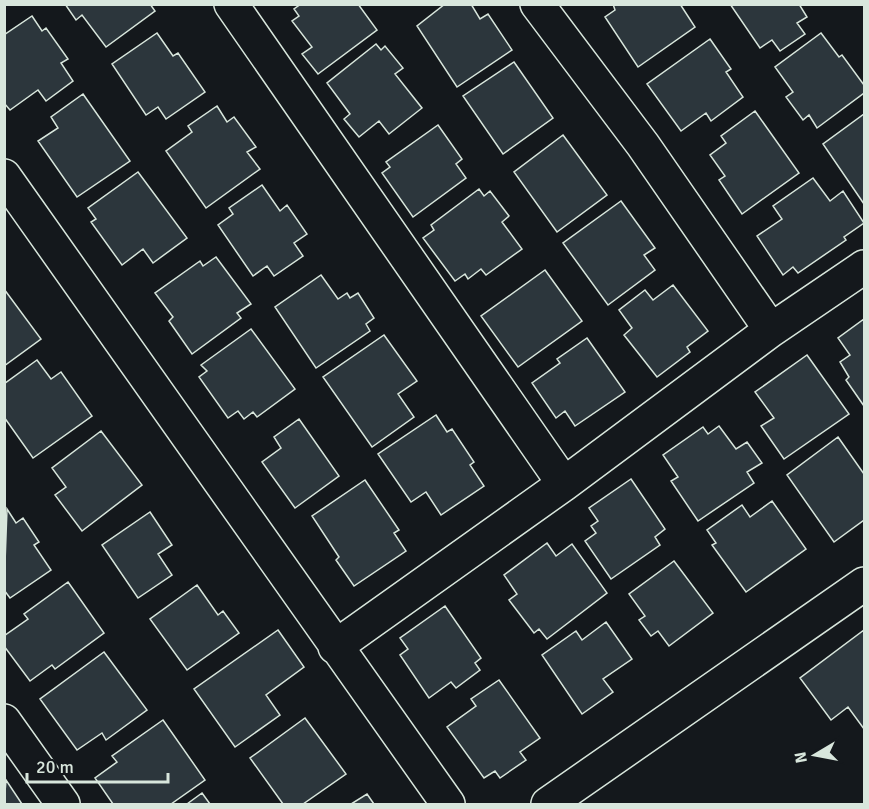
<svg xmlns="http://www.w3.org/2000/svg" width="869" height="809" font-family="Signika,sans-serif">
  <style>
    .building { fill: #2c363c; stroke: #d8e6dc; stroke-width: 1.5 }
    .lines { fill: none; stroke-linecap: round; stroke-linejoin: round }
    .street-casing { stroke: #d8e6dc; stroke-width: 36 }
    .secondary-casing { stroke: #d8e6dc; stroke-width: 36 }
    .street { stroke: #14181c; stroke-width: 33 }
    .secondary { stroke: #14181c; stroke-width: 33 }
  </style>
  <rect width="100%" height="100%" fill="#14181c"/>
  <!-- building -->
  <path class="building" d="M65,4h85l5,7 -49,36 -24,-32 -6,5z
    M301,4h57l19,26 -59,44 -16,-20 10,-7 -20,-26 7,-5 -5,-7z
    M445,4h26l9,15 8,-5 24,36 -55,37 -40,-61z
    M680,4l15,23 -57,40 -33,-50 10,-7 -2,-6z
    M730,4h69l8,13 -10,6 8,11 -25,17 -8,-11 -12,8z
    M32,16l10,15 4,-3 22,31 -7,4 12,18 -27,20 -8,-11 -28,20 -6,-7v-68z
    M157,33l16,23 5,-3 27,39 -39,27 -8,-12 -12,8 -34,-51z
    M821,33l18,24 3,-2 22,30v8l-47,35 -8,-13 -6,5 -17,-23 7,-5 -18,-25z
    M710,39l21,30 -5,3 17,25 -32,24 -5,-8 -25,18 -34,-47z
    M376,44l5,6 4,-4 18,22 -8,6 27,34 -33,26 -10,-13 -20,16 -15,-18 6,-5 -23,-31z
    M514,62l39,56 -50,36 -40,-58z
    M83,94l47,67 -53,36 -39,-56 20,-13 -7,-11z
    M217,106l10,16 7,-5 22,30 -9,5 13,17 -54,39 -40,-57 26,-19 -4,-6z
    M755,111l44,62 -57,41 -23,-34 6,-4 -15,-21 16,-12 -5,-7z
    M864,114v90l-41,-60z
    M438,125l24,34 -6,5 10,14 -53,39 -31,-44 8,-6 -4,-5z
    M563,135l44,60 -50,37 -43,-60z
    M138,172l49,66 -34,25 -10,-14 -21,16 -31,-43 5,-3 -8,-11z
    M813,178l17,23 13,-10 21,32 -20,14 2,3 -48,33 -5,-6 -10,8 -26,-39 25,-17 -9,-13z
    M262,185l18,26 7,-6 20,29 -13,9 9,13 -29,20 -7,-10 -14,10 -35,-51 15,-11 -4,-6z
    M479,189l5,7 6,-5 19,25 -7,6 20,27 -36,26 -5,-6 -13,10 -3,-5 -10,7 -32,-43 11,-8 -3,-5z
    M621,201l34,47 -11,7 11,15 -47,35 -45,-62z
    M216,257l35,47 -14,9 4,5 -49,36 -23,-33 4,-4 -18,-24 45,-32 3,5z
    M545,270l37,51 -64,46 -37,-51z
    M321,275l17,24 9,-6 3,5 8,-5 16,25 -8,6 4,7 -54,37 -41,-61z
    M673,285l35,46 -21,16 3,5 -33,25 -33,-42 8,-7 -13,-18 26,-20 8,10z
    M4,289l37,50 -37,27z
    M864,319v87l-18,-26 3,-3 -9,-15 10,-7 -12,-17z
    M251,329l44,60 -38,28 -4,-5 -9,7 -6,-8 -10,7 -29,-41 8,-6 -6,-6z
    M384,335l33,46 -19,13 16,23 -42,30 -49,-70z
    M587,338l38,54 -50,34 -10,-15 -9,7 -24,-35 28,-20 -3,-4z
    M807,355l42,59 -65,45 -23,-33 13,-8 -19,-26z
    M37,360l14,19 10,-7 31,44 -59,42 -29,-41v-33z
    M436,415l11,17 5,-3 22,33 -4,3 14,21 -43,29 -15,-23 -15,10 -33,-48z
    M299,419l40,57 -44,32 -33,-46 19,-14 -7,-11z
    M719,426l17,23 11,-7 15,21 -15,9 7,11 -56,38 -27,-40 7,-4 -15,-22 40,-28 5,7z
    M101,431l41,54 -60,46 -27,-36 11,-8 -14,-19z
    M838,437l26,37v46l-30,22 -47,-67z
    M631,479l34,50 -10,8 5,8 -49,34 -26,-38 11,-8 -5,-7 7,-5 -9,-13z
    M365,480l34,50 -5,3 12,18 -52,35 -18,-26 3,-3 -27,-41z
    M772,501l34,48 -60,43 -34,-47 4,-2 -9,-13 35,-25 8,12z
    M7,509l9,14 7,-5 16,24 -5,3 17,25 -41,28 -6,-8z
    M150,512l22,33 -14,9 14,21 -34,23 -36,-53z
    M547,543l9,13 16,-12 35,49 -60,46 -8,-10 -5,4 -25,-33 8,-6 -13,-19z
    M674,561l39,52 -44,33 -11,-15 -7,5 -12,-16 6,-4 -16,-22z
    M68,582l36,51 -49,36 -3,-4 -22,16 -26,-35v-10l24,-17 -4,-5z
    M197,585l21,30 5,-4 16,22 -52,37 -37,-51z
    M445,606l36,52 -6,5 5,7 -24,18 -5,-6 -22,16 -29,-43 8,-6 -8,-11z
    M606,622l26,37 -29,20 10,13 -31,22 -40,-59 34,-24 6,9z
    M278,630l26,37 -38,28 14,20 -45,32 -41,-58z
    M864,630v99l-16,-22 -17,13 -31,-42z
    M104,652l43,58 -41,30 -4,-7 -25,17 -37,-51z
    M499,680l41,58 -20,14 6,8 -26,18 -5,-7 -11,7 -37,-51 29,-21 -5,-7z
    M305,718l41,56 -43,30h-20l-33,-46z
    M163,720l42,60 -34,24h-58l-18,-26 22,-16 -5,-6z
    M6,780l16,24h-18z
    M202,793l8,11h-23z
    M367,794l7,10h-23z"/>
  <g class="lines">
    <defs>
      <path id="street" d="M231,4l333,480
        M537,4l106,141 128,185
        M4,176l444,628
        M335,647l229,-163 207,-154 93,-63
        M4,721l59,83"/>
      <path id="secondary" d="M548,804l316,-220"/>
    </defs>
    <!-- street casing -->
    <use href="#street" class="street-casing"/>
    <!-- secondary casing -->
    <use href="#secondary" class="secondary-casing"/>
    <!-- street -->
    <use href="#street" class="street"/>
    <!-- secondary -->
    <use href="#secondary" class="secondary"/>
  </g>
  <!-- border -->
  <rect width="869" height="809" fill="none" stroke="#d8e6dc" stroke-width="12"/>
  <!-- north arrow -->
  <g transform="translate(815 755) rotate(260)" stroke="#14181c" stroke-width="4.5" paint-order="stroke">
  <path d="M0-4.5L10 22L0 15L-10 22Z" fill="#d8e6dc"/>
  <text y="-9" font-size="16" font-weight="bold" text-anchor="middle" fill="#d8e6dc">N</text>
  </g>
  <!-- scale -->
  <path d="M27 773v9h141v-9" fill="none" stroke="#d8e6dc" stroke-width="3"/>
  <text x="36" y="773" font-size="18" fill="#d8e6dc" stroke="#14181c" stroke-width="4.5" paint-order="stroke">20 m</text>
</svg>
